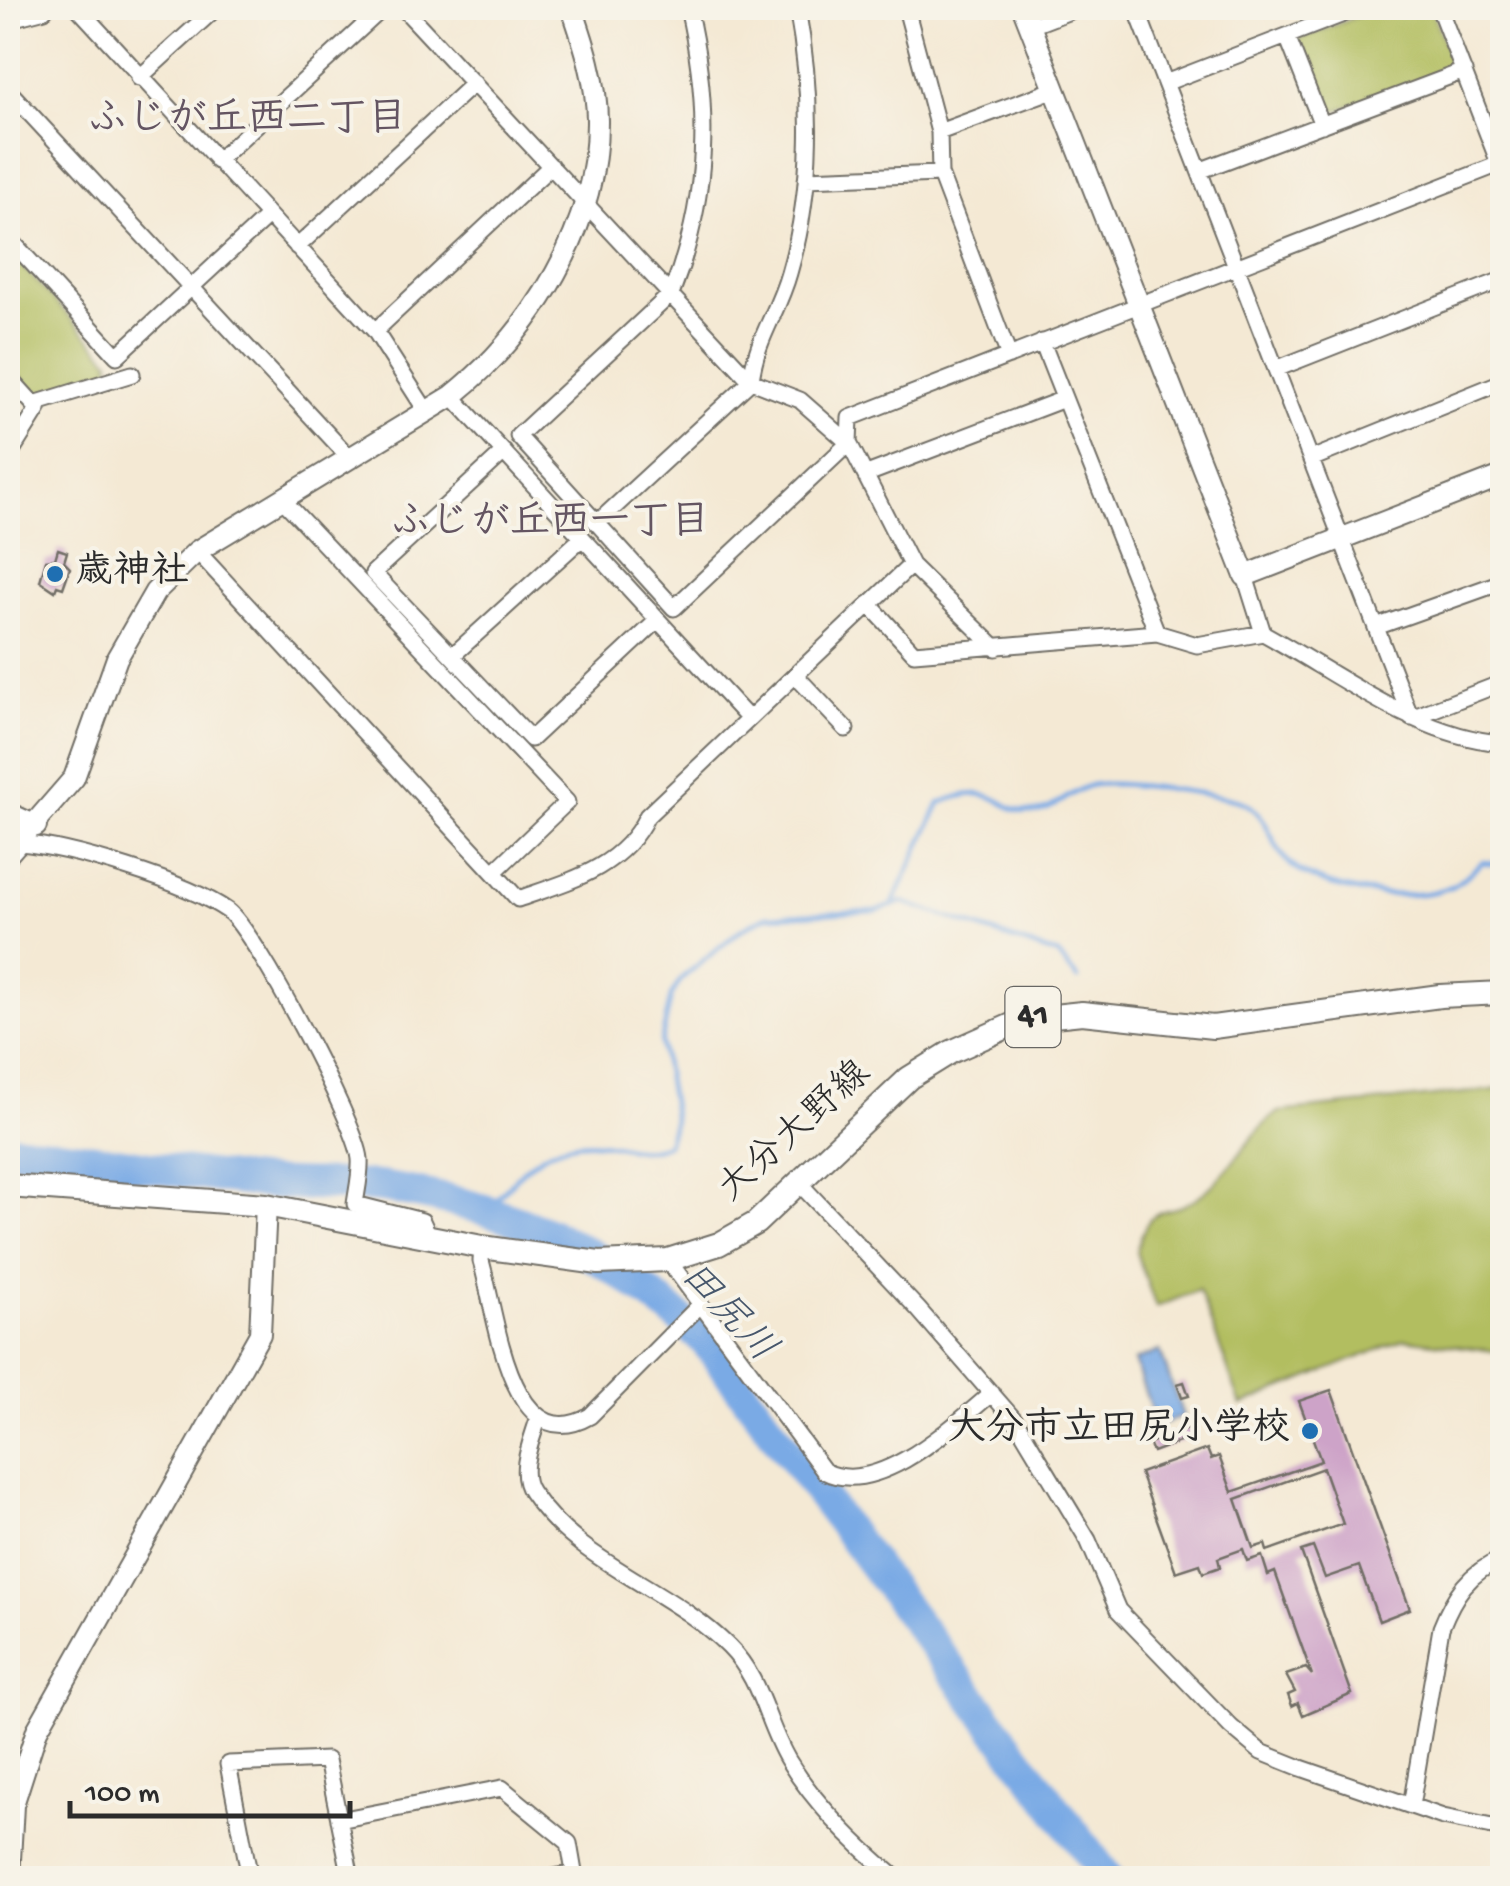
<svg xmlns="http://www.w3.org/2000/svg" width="1510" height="1886" font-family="'Gochi Hand','Klee One',sans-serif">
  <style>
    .green { fill: #b2be60; stroke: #6e7446; stroke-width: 2.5 }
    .water { fill: #7aaae5; stroke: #526a88; stroke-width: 2.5 }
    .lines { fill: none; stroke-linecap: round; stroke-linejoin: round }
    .stream { stroke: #7aaae5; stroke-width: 5 }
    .river { stroke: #7aaae5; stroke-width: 32 }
    .building { fill: #cda3c8; fill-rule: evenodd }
    .street-casing { stroke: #716e66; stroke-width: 19 }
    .secondary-casing { stroke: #716e66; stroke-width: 24 }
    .primary-casing { stroke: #716e66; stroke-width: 26 }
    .street { stroke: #fff; stroke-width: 15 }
    .secondary { stroke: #fff; stroke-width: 20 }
    .primary { stroke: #fff; stroke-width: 22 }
    .poi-dot { fill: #1f6fb2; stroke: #f7f3e8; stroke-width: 4 }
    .labels { text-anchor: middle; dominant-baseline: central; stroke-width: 8; stroke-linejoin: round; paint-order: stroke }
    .shield { fill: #f7f3e8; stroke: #686764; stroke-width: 2.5 }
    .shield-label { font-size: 35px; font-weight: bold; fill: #2b2b2b }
    .poi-label { font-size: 38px; font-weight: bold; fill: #2b2b2b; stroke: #f7f3e8; text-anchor: start }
    .street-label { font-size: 38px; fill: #2b2b2b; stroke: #f7f3e8 }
    .neighbourhood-label { font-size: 40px; font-weight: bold; fill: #645562; stroke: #f7f3e8 }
    .water-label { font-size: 40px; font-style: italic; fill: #47576c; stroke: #f7f3e8 }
  </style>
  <rect width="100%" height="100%" fill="#f7f3e8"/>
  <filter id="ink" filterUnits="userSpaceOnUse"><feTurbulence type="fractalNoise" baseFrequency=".01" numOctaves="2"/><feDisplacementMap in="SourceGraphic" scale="20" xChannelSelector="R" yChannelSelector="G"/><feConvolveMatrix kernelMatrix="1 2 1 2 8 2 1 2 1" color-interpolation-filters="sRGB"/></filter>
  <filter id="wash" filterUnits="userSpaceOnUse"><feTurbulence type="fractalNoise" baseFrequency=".0048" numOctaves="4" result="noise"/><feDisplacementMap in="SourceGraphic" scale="40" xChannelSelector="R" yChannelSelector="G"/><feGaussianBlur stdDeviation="2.25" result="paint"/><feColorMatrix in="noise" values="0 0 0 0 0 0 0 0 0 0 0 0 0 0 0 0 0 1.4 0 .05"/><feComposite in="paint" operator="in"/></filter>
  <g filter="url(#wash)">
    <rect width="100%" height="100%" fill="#f4e9d4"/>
    <!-- green -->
    <path class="green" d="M1378,8h53l21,55 -3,7 -121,44 -7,-4 -25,-64 3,-7z
      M14,257l96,103v14l-73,22 -29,-32v-100z
      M1502,1089v263l-98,-13 -163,66 -42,-115 -43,17 -20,-55c16,-59 30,-29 66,-58 30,-23 46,-60 77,-82z"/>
    <!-- water -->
    <path class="water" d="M1160,1351l23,65 -26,10 -23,-65z"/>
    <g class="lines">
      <!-- stream -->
      <path class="stream" d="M892,906l48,-103c60,-25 57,11 93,9 21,-1 36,-19 55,-26 23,-7 125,8 151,15 28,8 31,41 46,58 28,33 128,46 167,27 10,-5 21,-16 30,-24l20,3
        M487,1211c36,-43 64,-79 126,-66 20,4 34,9 54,-1l7,-24 -13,-77 10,-47 11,-18 60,-49 25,-13 109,-5 27,-9 155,53 20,24"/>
      <!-- river -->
      <path class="river" d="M8,1149c83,6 166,24 250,33 42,5 87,0 129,6 132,21 221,62 318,153l403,537"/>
    </g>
    <g id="blocks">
      <!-- building -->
      <path class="building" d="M58,549l9,3 -3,10 6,6 -7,20 -6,-2 -2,5 -15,-10 6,-21 9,-1z
        M1184,1382l5,14 -7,2 -5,-14z
        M1331,1390l79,219 -31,12 -20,-55 -34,12 -12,-31 -12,4 51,143 -49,21 -5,-12 -6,3 -4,-11 7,-3 -9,-17 20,-7 6,7 -37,-103 -7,3 -6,-19 -15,5 -4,-12 -25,9 2,9 -17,6 -3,-9 -24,8 -36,-99 67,-24 4,10 8,-3 13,36 89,-31 -22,-60zM1323,1468l20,56 -76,27 -2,-7 -12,4 -17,-49z
        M1190,1428l3,9 -40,15 -4,-9z"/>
    </g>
  </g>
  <g filter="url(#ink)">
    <use href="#blocks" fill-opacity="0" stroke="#716e66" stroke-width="2.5"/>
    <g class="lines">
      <defs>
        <path id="street" d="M78,8l297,323 50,78
          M403,8l348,373 49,19 49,43 62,122 85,83
          M688,8c23,98 21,191 -17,286l-153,142 156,172 175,-165 1,-25 652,-255
          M906,8l33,124
          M1136,8l275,710 91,-35
          M1439,8l63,163
          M1031,26l47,-18
          M1287,36l35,89
          M139,78l77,-70
          M1165,83l194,-75
          M8,90l341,367
          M217,161l166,-153
          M1199,171l265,-100
          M806,179l134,-5
          M8,237l109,119 151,-140
          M297,247l177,-164
          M375,331l176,-165
          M1042,342l115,291
          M1009,356l-69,-182 -1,-42 114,-42
          M1276,369l226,-89
          M8,376l30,33 -30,48
          M452,396l297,323
          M34,404l98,-30
          M504,452l-131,121 158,166 127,-119
          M1311,459l191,-77
          M867,474l197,-75
          M282,499l285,303 -73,70
          M597,523l154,-142c5,-43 27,-68 38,-108 25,-85 24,-179 8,-265
          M197,551l321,348c52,-18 104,-31 129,-83l264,-251
          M1245,576l18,57c74,40 155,104 239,110
          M869,604l45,49 243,-20 40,12 66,-12
          M1376,627l126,-45
          M452,656l130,-118
          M795,675l51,54
          M19,843c51,4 168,39 209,68 26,19 129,213 132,248 1,14 -3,31 -5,45l67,17 6,13
          M800,1184l118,125 100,115 70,116 30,70 113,117 30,25 40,16 142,49 59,12
          M482,1247l-1,14c15,49 28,201 109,155l110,-111
          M668,1260l156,211c53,28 130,-46 168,-78
          M538,1419c-6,21 -21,53 -7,73 49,73 138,95 198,155 33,33 36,74 59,113 28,46 67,84 108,118
          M1411,1806l30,-178c13,-33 28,-56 61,-69
          M339,1820l163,-32 67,55 6,35
          M250,1878l-22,-114 99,-4 24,118
          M548,1878l27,-5"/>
        <path id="secondary" d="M1023,8l222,568 257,-100
          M8,17l35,-9
          M8,813l28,13
          M8,854l66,-76 43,-120 38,-66 42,-41 255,-155c81,-65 146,-169 145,-276 0,-38 -13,-77 -25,-112
          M9,1878l4,-73 24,-75 223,-396 6,-129"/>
        <path id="primary" d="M8,1186l258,19 216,42 117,16 69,-3 51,-16 37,-21 153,-145 42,-26 74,-33 57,-6 131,14 227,-31 62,-3"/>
      </defs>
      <!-- street casing -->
      <use href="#street" class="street-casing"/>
      <!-- secondary casing -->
      <use href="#secondary" class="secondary-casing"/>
      <!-- primary casing -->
      <use href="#primary" class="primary-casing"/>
      <!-- street -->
      <use href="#street" class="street"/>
      <!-- secondary -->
      <use href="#secondary" class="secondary"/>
      <!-- primary -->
      <use href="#primary" class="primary"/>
    </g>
  </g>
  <!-- markers -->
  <g class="poi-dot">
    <circle cx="55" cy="574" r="10"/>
    <circle cx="1310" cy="1431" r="10"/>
  </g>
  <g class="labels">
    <!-- shield labels -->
    <rect class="shield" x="1005.5" y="987" width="55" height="60" rx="8"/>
    <g class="shield-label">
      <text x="1033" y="1017">41</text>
    </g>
    <!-- poi labels -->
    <g class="poi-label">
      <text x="75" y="574">歳神社</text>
      <text x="1290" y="1431" text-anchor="end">大分市立田尻小学校</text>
    </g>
    <!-- street labels -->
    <g class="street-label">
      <text transform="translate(796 1133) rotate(-42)">大分大野線</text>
    </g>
    <!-- neighbourhood labels -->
    <g class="neighbourhood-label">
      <text x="247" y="121">ふじが丘西二丁目</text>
      <text x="550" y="524">ふじが丘西一丁目</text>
    </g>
    <!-- water labels -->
    <g class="water-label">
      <text transform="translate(726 1314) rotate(47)">田尻川</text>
    </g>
  </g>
  <!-- margin -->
  <rect width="1510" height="1886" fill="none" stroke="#f7f3e8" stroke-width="40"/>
  <!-- scale -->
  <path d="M70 1801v15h280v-15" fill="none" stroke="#2b2b2b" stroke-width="5"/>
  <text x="85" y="1801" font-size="30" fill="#2b2b2b" stroke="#f7f3e8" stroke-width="8" paint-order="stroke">100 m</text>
</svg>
